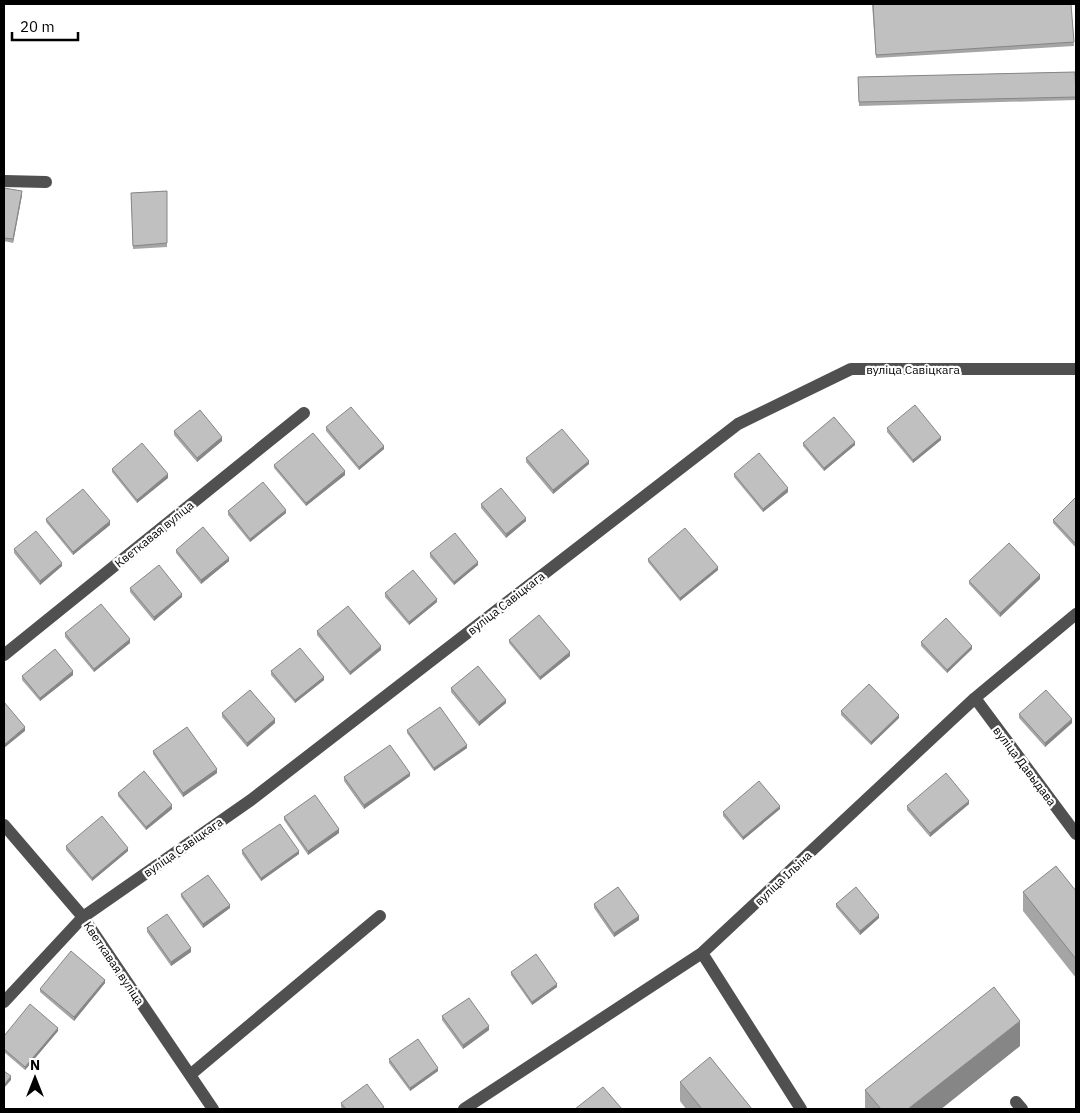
<svg xmlns="http://www.w3.org/2000/svg" width="1080" height="1113" font-family="'IBM Plex Sans',sans-serif">
  <style>
    .lines { fill: none; stroke-linecap: round; stroke-linejoin: round }
    .minor { stroke: #505050; stroke-width: 12 }
    .wall { fill: #a5a5a5 }
    .shaded-wall { fill: #868686 }
    .building { fill: #c0c0c0; stroke: #868686 }
    .labels { text-anchor: middle; dominant-baseline: central; stroke-width: 4.5; stroke-linejoin: round; paint-order: stroke }
    .street-label { font-size: 12px; fill: #000; stroke: #fff }
  </style>
  <rect width="100%" height="100%" fill="#fff"/>
  <g class="lines">
    <!-- minor -->
    <path class="minor" d="M4,181l42,1
      M4,655l300,-242
      M975,698l101,136
      M4,825l79,92 130,192
      M702,953l99,156
      M4,1002l79,-85 168,-117 487,-376 113,-55h225
      M190,1075l190,-159
      M1016,1102l6,7
      M464,1109l238,-156 273,-255 101,-84"/>
  </g>
  <!-- wall -->
  <path class="wall" d="M872,4h199l3,42 -198,12z
    M1075,72l1,28 -217,6 -1,-29z
    M4,188l18,7 -9,48 -9,-2z
    M167,191v56l-34,2 -2,-56z
    M326,427l58,22 -25,21 -33,-39z
    M887,428l54,12 -28,23 -26,-31z
    M174,431l48,10 -25,21 -23,-27z
    M803,443l52,2 -31,26 -21,-25z
    M526,458l63,6 -36,30 -27,-32z
    M274,465l71,10 -39,31 -32,-38z
    M112,469l56,9 -31,25 -25,-31z
    M734,474l54,18 -25,20 -29,-35z
    M1076,497v51l-23,-25v-3z
    M481,504l45,17 -20,17 -25,-30z
    M228,511l58,2 -36,29 -22,-27z
    M46,519l64,6 -37,30 -27,-33z
    M14,549l48,17 -22,19 -26,-32z
    M176,550l53,11 -28,23 -25,-31z
    M430,553l48,12 -24,20 -24,-28z
    M648,559l70,11 -38,31 -32,-39z
    M1040,579l-40,38 -31,-33v-3z
    M130,588l52,9 -28,24 -24,-29z
    M385,593l52,9 -28,23 -24,-28z
    M317,631l64,19 -31,25 -33,-40z
    M65,633l65,10 -36,29 -29,-35z
    M509,640l61,16 -30,24 -31,-37z
    M921,642l51,7 -25,24 -26,-27z
    M271,671l53,9 -29,23 -24,-28z
    M73,675l-33,26 -18,-21v-4z
    M451,688l55,15 -27,23 -28,-34z
    M841,711l58,7 -28,27 -30,-30z
    M222,713l53,10 -28,24 -25,-30z
    M1019,714l53,9 -27,24 -26,-29z
    M407,730l60,18 -33,23 -27,-38z
    M153,751l64,22 -34,24 -30,-43z
    M410,776l-46,33 -20,-28v-4z
    M118,793l54,16 -26,21 -28,-34z
    M969,804l-39,33 -23,-27v-4z
    M780,809l-37,31 -20,-24v-4z
    M284,817l55,16 -31,22 -24,-35z
    M66,846l62,5 -36,30 -26,-31z
    M242,850l57,4 -38,27 -19,-27z
    M1076,891v87l-53,-67v-19z
    M181,894l49,14 -27,20 -22,-31z
    M594,904l45,16 -25,17 -20,-29z
    M836,904l43,14 -19,17 -24,-28z
    M147,928l44,24 -20,14 -24,-34z
    M511,972l46,15 -25,18 -21,-30z
    M105,983l-31,38 -34,-29v-3z
    M442,1016l47,14 -26,19 -21,-29z
    M58,1031l-33,39 -21,-18v-16z
    M1020,1046l-79,63h-76v-19z
    M389,1059l49,12 -28,20 -21,-28z
    M680,1082l72,27h-66l-6,-8z
    M341,1103l43,6h-41l-2,-2z"/>
  <!-- shaded-wall -->
  <path class="shaded-wall" d="M22,191v4l-9,48v-4z
    M222,437v4l-25,21v-4z
    M941,437v3l-28,23v-3z
    M855,442v3l-31,26v-3z
    M384,446v3l-25,21v-3z
    M589,461v3l-36,30v-4z
    M345,471v4l-39,31v-3z
    M168,474v4l-31,25v-3z
    M788,488v4l-25,20v-3z
    M286,510v3l-36,29v-3z
    M526,518v3l-20,17v-4z
    M110,521v4l-37,30v-3z
    M229,558v3l-28,23v-4z
    M478,562v3l-24,20v-3z
    M62,563v3l-22,19v-4z
    M718,567v3l-38,31v-3z
    M1040,575v4l-40,38v-4z
    M182,594v3l-28,24v-4z
    M437,599v3l-28,23v-3z
    M130,639v4l-36,29v-3z
    M381,646v4l-31,25v-3z
    M972,646v3l-25,24v-3z
    M570,652v4l-30,24v-3z
    M73,671v4l-33,26v-3z
    M324,677v3l-29,23v-3z
    M506,700v3l-27,23v-4z
    M899,715v3l-28,27v-3z
    M275,719v4l-28,24v-4z
    M1072,719v4l-27,24v-4z
    M25,727v4l-21,17v-3z
    M467,745v3l-33,23v-3z
    M217,769v4l-34,24v-4z
    M410,773v3l-46,33v-4z
    M969,801v3l-39,33v-4z
    M172,805v4l-26,21v-3z
    M780,806v3l-37,31v-3z
    M339,829v4l-31,22v-4z
    M128,848v3l-36,30v-3z
    M299,851v3l-38,27v-3z
    M230,905v3l-27,20v-4z
    M879,915v3l-19,17v-4z
    M639,916v4l-25,17v-4z
    M191,948v4l-20,14v-4z
    M105,980v3l-31,38v-4z
    M557,984v3l-25,18v-3z
    M1020,1021v25l-79,63h-33z
    M489,1026v4l-26,19v-4z
    M58,1028v3l-33,39v-3z
    M438,1068v3l-28,20v-3z
    M11,1076v4l-7,8v-3z"/>
  <!-- building -->
  <path class="building" d="M873,4h198l3,38 -198,13z
    M1075,72l1,25 -217,5 -1,-25z
    M4,188l18,3 -9,48 -9,-1z
    M167,191v52l-34,3 -2,-53z
    M915,405l26,32 -28,23 -26,-32z
    M351,407l33,39 -25,21 -33,-40z
    M200,410l22,27 -25,21 -23,-27z
    M834,417l21,25 -31,26 -21,-25z
    M562,429l27,32 -36,29 -27,-32z
    M313,433l32,38 -39,32 -32,-38z
    M142,443l26,31 -31,26 -25,-31z
    M759,453l29,35 -25,21 -29,-35z
    M263,482l23,28 -36,29 -22,-28z
    M501,488l25,30 -20,16 -25,-30z
    M83,489l27,32 -37,31 -27,-33z
    M1076,497v47l-23,-24z
    M203,527l26,31 -28,22 -25,-30z
    M685,528l33,39 -38,31 -32,-39z
    M36,531l26,32 -22,18 -26,-32z
    M455,533l23,29 -24,20 -24,-29z
    M1009,543l31,32 -40,38 -31,-32z
    M159,565l23,29 -28,23 -24,-29z
    M413,570l24,29 -28,23 -24,-29z
    M101,604l29,35 -36,30 -29,-36z
    M348,606l33,40 -31,26 -33,-41z
    M539,615l31,37 -30,25 -31,-37z
    M946,618l26,28 -25,24 -26,-28z
    M300,648l24,29 -29,23 -24,-29z
    M55,649l18,22 -33,27 -18,-22z
    M478,666l28,34 -27,22 -28,-34z
    M869,684l30,31 -28,27 -30,-31z
    M250,690l25,29 -28,24 -25,-30z
    M1046,690l26,29 -27,24 -26,-29z
    M4,702l21,25 -21,18z
    M440,707l27,38 -33,23 -27,-38z
    M187,727l30,42 -34,24 -30,-42z
    M390,745l20,28 -46,32 -20,-28z
    M144,771l28,34 -26,22 -28,-34z
    M946,773l23,28 -39,32 -23,-27z
    M759,781l21,25 -37,31 -20,-25z
    M315,795l24,34 -31,22 -24,-34z
    M102,816l26,32 -36,30 -26,-32z
    M280,824l19,27 -38,27 -19,-28z
    M1056,866l20,25v68l-53,-67z
    M208,875l22,30 -27,19 -22,-30z
    M618,887l21,29 -25,17 -20,-29z
    M856,887l23,28 -19,16 -24,-27z
    M167,914l24,34 -20,14 -24,-34z
    M71,951l34,29 -31,37 -34,-28z
    M536,954l21,30 -25,18 -21,-30z
    M994,987l26,34 -112,88h-27l-16,-19z
    M469,998l20,28 -26,19 -21,-29z
    M30,1004l28,24 -33,39 -21,-18v-13z
    M418,1039l20,29 -28,20 -21,-29z
    M710,1057l42,52h-50l-22,-27z
    M4,1071l7,5 -7,9z
    M367,1084l17,23 -3,2h-35l-5,-6z
    M603,1087l19,22h-47z"/>
  <g class="labels">
    <!-- street labels -->
    <g class="street-label">
      <text x="913" y="369">вуліца Савіцкага</text>
      <text transform="translate(154 534) rotate(-39)">Кветкавая вуліца</text>
      <text transform="translate(506 603) rotate(-38)">вуліца Савіцкага</text>
      <text transform="translate(1025 766) rotate(53)">вуліца Давыдава</text>
      <text transform="translate(183 847) rotate(-35)">вуліца Савіцкага</text>
      <text transform="translate(783 878) rotate(-43)">вуліца Ільіна</text>
      <text transform="translate(114 963) rotate(56)">Кветкавая вуліца</text>
    </g>
  </g>
  <!-- border -->
  <rect width="1080" height="1113" fill="none" stroke="#000000" stroke-width="10"/>
  <!-- north arrow -->
  <g transform="translate(35 1078)" stroke="#ffffff" stroke-width="4" paint-order="stroke">
  <path d="M0-4L9 19L0 12L-9 19Z" fill="#000000"/>
  <text y="-8" font-size="14" font-weight="bold" text-anchor="middle" fill="#000000">N</text>
  </g>
  <!-- scale -->
  <path d="M12 32v8h66v-8" fill="none" stroke="#000000" stroke-width="2.5"/>
  <text x="20" y="32" font-size="15" fill="#000000" stroke="#ffffff" stroke-width="4" paint-order="stroke">20 m</text>
</svg>
